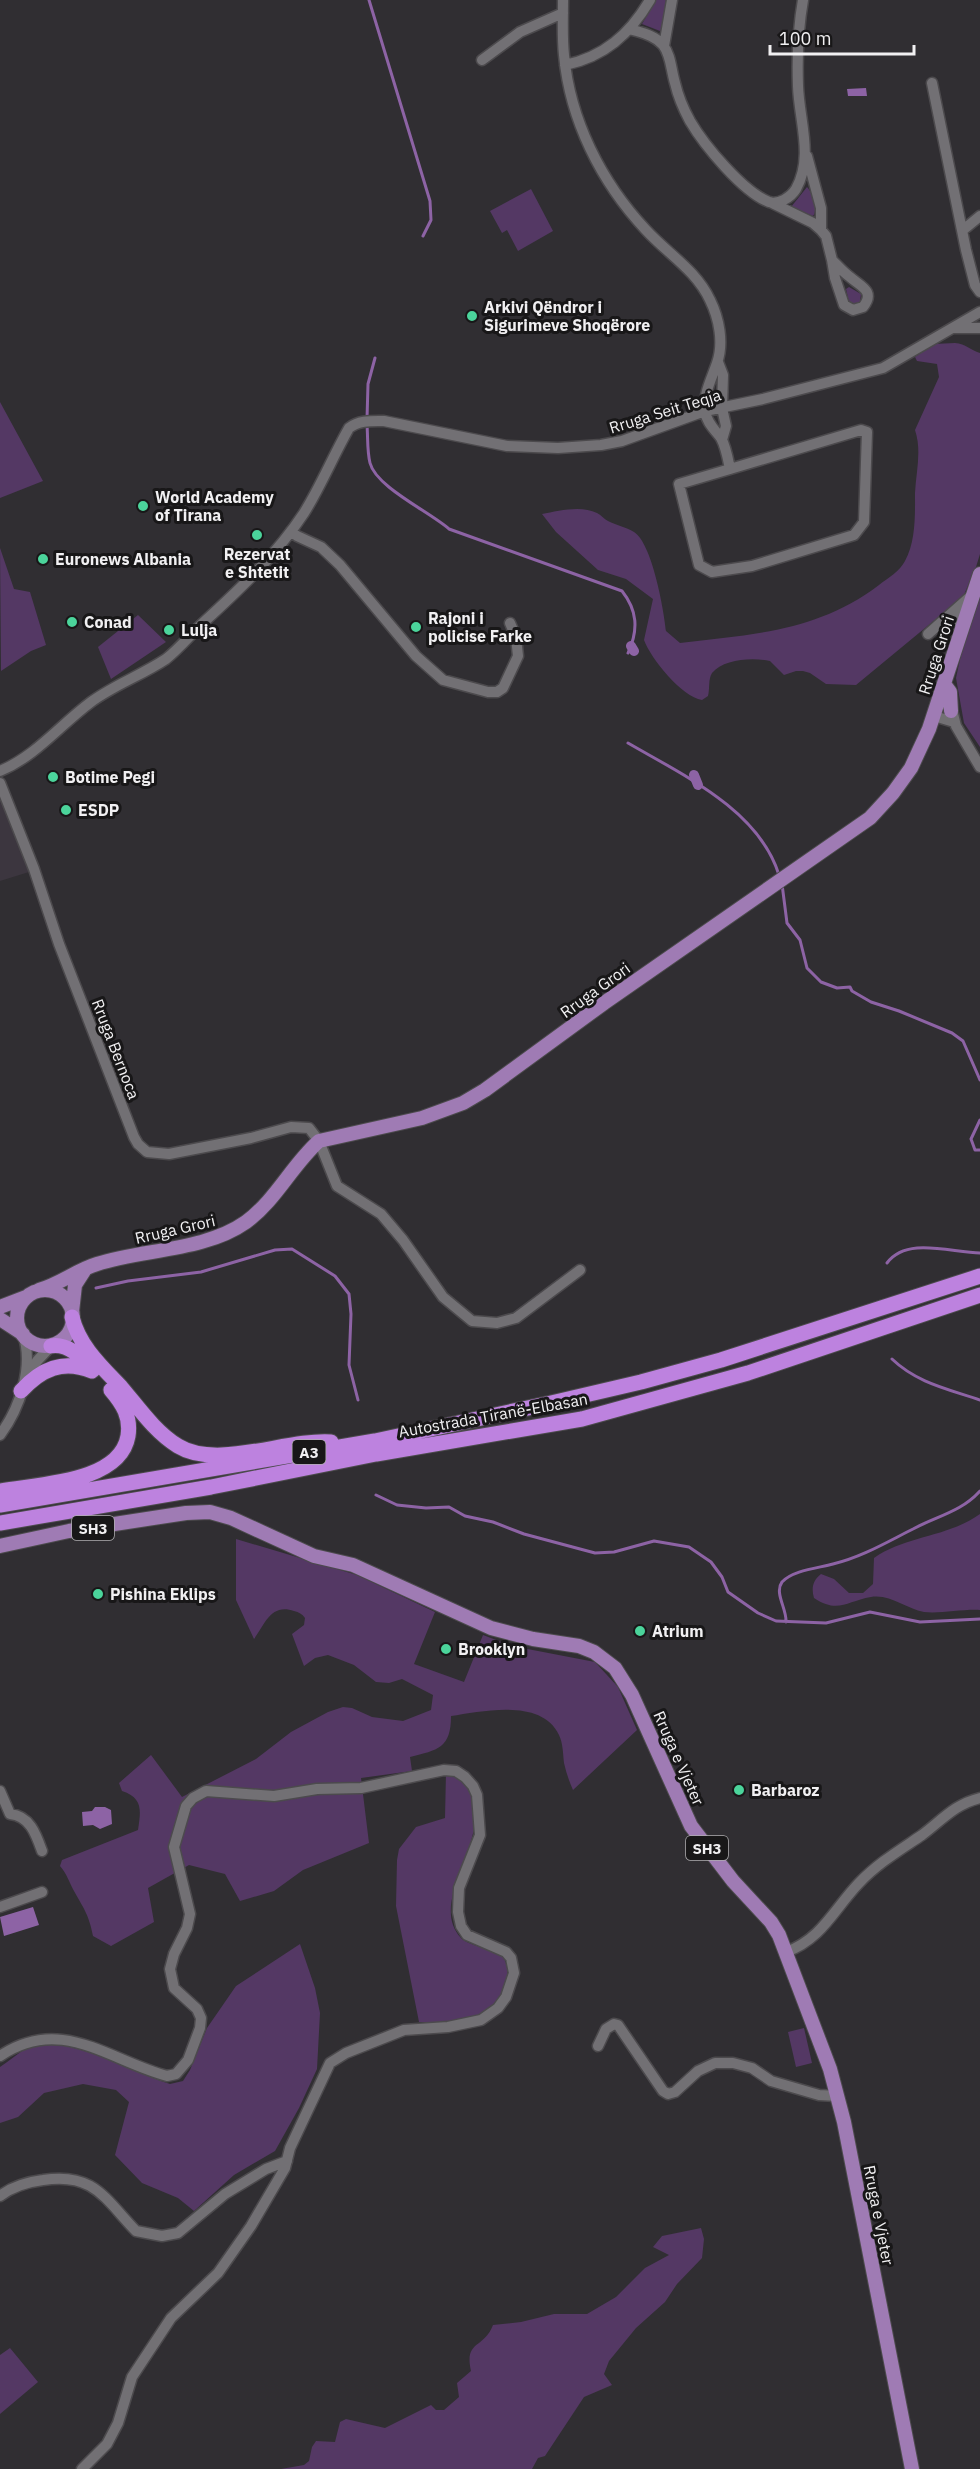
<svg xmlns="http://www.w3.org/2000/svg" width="980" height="2469" font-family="'IBM Plex Sans',sans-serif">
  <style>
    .built { fill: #3c363f }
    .green { fill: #543864 }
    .water { fill: #8d63a5 }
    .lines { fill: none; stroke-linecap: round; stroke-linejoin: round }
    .stream { stroke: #8d63a5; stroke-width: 3 }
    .canal { stroke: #8d63a5; stroke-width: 10 }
    .minor-casing { stroke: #4c4a4d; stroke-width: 13 }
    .major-casing { stroke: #4c4a4d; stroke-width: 16 }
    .highway-casing { stroke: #4c4a4d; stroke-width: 17 }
    .minor { stroke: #727074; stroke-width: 10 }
    .major { stroke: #9f7bb4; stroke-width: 14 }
    .highway { stroke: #bd82df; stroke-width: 15 }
    .poi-dot { fill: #4bd49b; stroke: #181718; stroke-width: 2 }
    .labels { text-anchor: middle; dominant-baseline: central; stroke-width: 6; stroke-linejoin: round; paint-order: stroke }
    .shield { fill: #181718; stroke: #b0afb1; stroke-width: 1.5 }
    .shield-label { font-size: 15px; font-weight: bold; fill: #f1f0f2 }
    .poi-label { font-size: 16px; font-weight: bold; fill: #f1f0f2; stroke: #181718; text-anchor: start }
    .street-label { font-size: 16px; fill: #f1f0f2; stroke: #181718 }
  </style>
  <rect width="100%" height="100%" fill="#302e32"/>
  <!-- built -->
  <path class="built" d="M0,799l29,73 -29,9z"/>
  <!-- green -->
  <path class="green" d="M656,0h10l-4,28 -2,3 -18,-7z
    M807,187c6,6 11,23 6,29l-22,-9z
    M531,189l22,42 -35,20 -11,-21 -5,3 -12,-22z
    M849,287l12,7 -1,8 -5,2 -6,-2 -3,-13z
    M955,343c11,1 15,7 25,10v201l-4,13 -16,37 -18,10 -86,71 -30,-1 -16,-11 -7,-2h-7l-12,4 -14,-14c-17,-4 -47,-2 -58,12 -4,6 -2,16 -4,23l-6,4c-20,-3 -51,-41 -58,-60l9,-41 -27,-20 -28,-9 -42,-38 -14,-18c16,-3 39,-9 55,-1 4,2 7,6 11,8 8,4 18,6 26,11 18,11 30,78 32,99l14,12c73,-9 137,-11 199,-58 9,-7 21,-14 26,-24 11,-20 10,-47 10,-68 1,-21 7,-42 0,-63l24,-53 -2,-13 -20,-3 -2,-4 19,-13z
    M0,402l43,79 -43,17z
    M0,548l14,41 16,3 16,53 -15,6 -30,20z
    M980,598v149l-16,-24 -8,-45 12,-56z
    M138,615l28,27 -55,37 -13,-32z
    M980,1514v96c-17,-1 -41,4 -56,2 -18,-3 -33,-18 -53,-15 -24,4 -33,17 -57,1 -3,-10 -1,-18 7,-24l13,5 15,14h14l10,-9 1,-26c33,-23 72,-20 106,-44z
    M236,1539l121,36 78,37 -21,52 50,18 19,-47 29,11 83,16 23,25 19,43 -64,60c-4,-9 -7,-18 -9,-27 -1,-9 -1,-20 -5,-28 -17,-37 -76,-24 -108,-19 0,32 -13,34 -41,41l2,14 -51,7 8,65 -66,27 -29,21 -34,10 -15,-27 -36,-9 -41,23 6,34 -43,24 -18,-10c-4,-21 -9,-27 -19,-45 -5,-9 -7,-17 -14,-25l2,-6 76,-30c3,-20 5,-32 -16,-39l-3,-8 32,-28 31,42 74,-38 35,-27 37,-20 15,-5 9,1 20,9 31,4 28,-11 2,-15 -31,-16 -13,4 -13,-1 -22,-17 -26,-10 -13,3 -11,8 -12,-32 12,-9 1,-7c-3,-4 -6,-6 -11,-7 -23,-8 -29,13 -40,28l-18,-39z
    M446,1773c12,1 18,7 24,18 24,50 -44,109 -9,147 5,6 33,13 42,17 6,15 7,25 -1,39 -19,31 -51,28 -83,28l-23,-116 1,-46 2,-11 17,-22 29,-9z
    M300,1944l15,44 5,25 -3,56 -18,39 -24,43 -41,24 -40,36 -16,-13 -36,-15 -27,-28 14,-53 -13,-12 -33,-6 -39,9 -26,24 -18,6v-56c9,-6 18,-14 27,-19 35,-17 107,25 143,36l13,-3 7,-11 17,-42 29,-42z
    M804,2028l8,35 -16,4 -8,-35z
    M701,2228l3,11 -2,19 -25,26 -12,18 -29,26 -27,33 -5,13 8,11 -28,12 -39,59 -7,2 -6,11h-251l23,-4 5,-4 3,-14 4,-6 19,1 5,-20 6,-3 39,9 46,-23 5,5h8l15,-13 -2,-14 14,-12c-7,-31 13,-22 22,-46l28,-3 33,-8h33l29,-17 29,-29 24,-13 -16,-8 9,-11z
    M10,2348l28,34 -38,32v-59z"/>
  <!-- water -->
  <path class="water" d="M866,88l1,8h-19l-1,-7z
    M95,1807h10l6,3 1,14 -12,5 -7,-4 -10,1 -1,-14 10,-1z
    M33,1907l6,18 -35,11 -4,-19z"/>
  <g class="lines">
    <!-- stream -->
    <path class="stream" d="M369,0l61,201 1,19 -8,16
      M367,419l1,-35 7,-26
      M367,425c1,13 0,26 3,38 6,24 60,49 79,66l173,62c15,19 17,38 6,62
      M628,743c55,32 131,67 151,132
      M782,884l5,39 13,17 7,28 14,14 16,6 13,-1 2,4 19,11 28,9 53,22 11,8 17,39
      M980,1120l-9,19 4,11h5
      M887,1263c20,-27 65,-10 93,-10
      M96,1288l32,-7 73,-9 74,-22 17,-1 43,27 14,18 2,20 -2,51 9,35
      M892,1359c25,24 56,30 88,41
      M376,1495l21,10 29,3 23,-1 16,9 28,6 31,12 71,19 19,-1 40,-11 35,6 22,15 11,15 6,15 30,21 18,8 50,2 44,-11 50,10 60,-3
      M786,1622c1,-13 -12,-29 -4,-40 11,-12 37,-14 51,-18 29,-7 54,-22 80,-35 24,-13 48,-17 67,-38"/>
    <!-- canal -->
    <path class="canal" d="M631,646l3,5
      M694,775l4,10"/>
    <defs>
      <path id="minor" d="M563,0c0,18 -1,37 1,55 6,65 37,127 82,175 22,24 50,40 64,70 9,18 14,43 7,63 -5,15 -14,31 -12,48 1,11 10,19 16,27 5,9 7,21 9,31l131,-39 6,2 -3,90 -10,13 -102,31 -40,6 -13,-7 -20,-81 51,-15
        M630,29c12,4 24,6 33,16 8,10 8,25 12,38 3,13 9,27 15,38 14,24 53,71 79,81 10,3 22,-5 27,-13 18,-32 3,-69 2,-103 -1,-29 0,-58 5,-86
        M664,46l8,-46
        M482,60l38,-28 43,-19
        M565,65c39,-8 65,-31 85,-65
        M932,83l34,167 9,35 5,7
        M807,156l14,52v22l5,6 6,24
        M770,202l43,21 8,7
        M963,230l17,-14
        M832,260c6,6 11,12 18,17 10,9 26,14 13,30l-10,3 -9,-5 -9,-27z
        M953,328h27
        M718,362l5,13 -1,33 4,18 -4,14
        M291,531l6,5 24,11 19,18 76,91 27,24 45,12h9l6,-4 15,-32 -2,-19 -6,-14
        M947,626l19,-12
        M928,634l44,-39
        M948,707l5,7 3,12 24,41
        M934,716l20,6
        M0,771c36,-15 60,-46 91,-69 23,-17 51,-27 75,-43 14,-11 26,-26 39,-38 36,-33 72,-67 99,-108 17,-27 29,-57 45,-85 10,-8 23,-7 35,-7l123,25 51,2 43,-3 21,-4 83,-30 58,-12 120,-31 97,-56
        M0,783l34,86 25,75 75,193 4,7 9,8 22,2 82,-16 40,-11 18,1 10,13 18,45 44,28 22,26 40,57 29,24 25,2 19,-5 64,-48
        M28,1377l9,-16 14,-15
        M0,1435c20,-27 34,-68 23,-101
        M0,1791l10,23c20,2 26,20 32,37
        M0,1907l42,-15
        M786,1952c36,-13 48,-43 73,-69 19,-20 41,-33 63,-48 20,-15 33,-31 58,-37
        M598,2046l8,-17 8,-5 4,1 45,66 5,3 7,-2 23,-21 17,-8h18l19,5 19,13 48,14 18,1
        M0,2056c61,-41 108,4 167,20l9,-2 12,-14 12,-32 1,-10 -4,-9 -23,-21 -4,-19 4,-15 13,-26 3,-14 -16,-67 12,-41 7,-8 13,-7 68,5 43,-7 44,-1 83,-18 12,1 9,6 8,9 4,9 3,40 -21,53 -1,24 3,14 6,9 39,17 5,6 3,15 -8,24 -8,11 -17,12 -33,7 -44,3 -58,23 -16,10 -40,85 -5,20 -34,58 -33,47 -47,45 -39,59 -14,46 -11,21 -25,25
        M0,2196c13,-10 27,-14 43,-16 51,-8 62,19 93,51l26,5 16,-3 47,-39 41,-25 21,-8"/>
      <path id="major" d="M944,684l6,8 1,19
        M39,1290c21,-6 38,-20 58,-26 47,-15 108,-13 149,-42 30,-22 46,-57 73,-81l103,-23 41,-15 22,-13 119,-87 266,-185 23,-25 18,-25 18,-39 51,-155
        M17 1318a28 28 0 1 1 56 0a28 28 0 1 1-56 0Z
        M0,1307l26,-10
        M72,1312l3,-27 9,-14
        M0,1319l23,15
        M0,1546l69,-15 117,-18 24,-1 21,6 83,38 39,9 138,63 42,11 46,7 15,6 21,16 17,27 59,131 42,55 38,41 8,13 51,134 14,53 68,347"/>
      <path id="highway" d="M72,1317c7,29 29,49 49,70 17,20 34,45 57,59 39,24 108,-7 153,-4
        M51,1346c16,-3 32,12 42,24
        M21,1391c20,-22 42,-32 71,-20
        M0,1491c38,-7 120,-8 128,-55 3,-19 -5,-32 -17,-46
        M0,1505l375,-64 176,-38 90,-21 80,-22 259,-84
        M0,1523l211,-36 165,-33 206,-35 166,-46 232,-78"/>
    </defs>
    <!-- minor casing -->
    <use href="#minor" class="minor-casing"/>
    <!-- major casing -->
    <use href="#major" class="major-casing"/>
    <!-- highway casing -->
    <use href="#highway" class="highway-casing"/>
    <!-- minor -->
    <use href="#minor" class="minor"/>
    <!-- major -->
    <use href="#major" class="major"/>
    <!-- highway -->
    <use href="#highway" class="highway"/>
  </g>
  <!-- markers -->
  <g class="poi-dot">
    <circle cx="472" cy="316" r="6"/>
    <circle cx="143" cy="506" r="6"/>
    <circle cx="257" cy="535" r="6"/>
    <circle cx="43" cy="559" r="6"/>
    <circle cx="72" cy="622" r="6"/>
    <circle cx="416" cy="627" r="6"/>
    <circle cx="169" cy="630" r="6"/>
    <circle cx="53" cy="777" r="6"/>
    <circle cx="66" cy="810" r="6"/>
    <circle cx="98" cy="1594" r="6"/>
    <circle cx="640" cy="1631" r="6"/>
    <circle cx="446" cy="1649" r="6"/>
    <circle cx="739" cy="1790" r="6"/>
  </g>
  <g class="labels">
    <!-- shield labels -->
    <g class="shield">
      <rect x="292.5" y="1440" width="33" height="24" rx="4.5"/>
      <rect x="72" y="1516" width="42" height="24" rx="4.5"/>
      <rect x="686" y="1836" width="42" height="24" rx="4.5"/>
    </g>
    <g class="shield-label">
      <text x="309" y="1452">A3</text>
      <text x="93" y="1528">SH3</text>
      <text x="707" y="1848">SH3</text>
    </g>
    <!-- poi labels -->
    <g class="poi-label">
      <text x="484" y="307">Arkivi Qëndror i<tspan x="484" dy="18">Sigurimeve Shoqërore</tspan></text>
      <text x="155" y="497">World Academy<tspan x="155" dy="18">of Tirana</tspan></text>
      <text x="257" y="554" text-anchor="middle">Rezervat<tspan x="257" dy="18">e Shtetit</tspan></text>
      <text x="55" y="559">Euronews Albania</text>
      <text x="428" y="618">Rajoni i<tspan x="428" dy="18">policise Farke</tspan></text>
      <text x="84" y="622">Conad</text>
      <text x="181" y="630">Lulja</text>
      <text x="65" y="777">Botime Pegi</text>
      <text x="78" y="810">ESDP</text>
      <text x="110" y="1594">Pishina Eklips</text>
      <text x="652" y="1631">Atrium</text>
      <text x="458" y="1649">Brooklyn</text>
      <text x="751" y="1790">Barbaroz</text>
    </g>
    <!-- street labels -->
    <g class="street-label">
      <text transform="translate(665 411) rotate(-17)">Rruga Seit Teqja</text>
      <text transform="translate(936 655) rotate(-72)">Rruga Grori</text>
      <text transform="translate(595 990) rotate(-36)">Rruga Grori</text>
      <text transform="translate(116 1049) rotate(69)">Rruga Bernoca</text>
      <text transform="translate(175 1229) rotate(-13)">Rruga Grori</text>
      <text transform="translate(493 1415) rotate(-10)">Autostrada Tiranë-Elbasan</text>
      <text transform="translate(679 1758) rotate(66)">Rruga e Vjeter</text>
      <text transform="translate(879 2215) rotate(79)">Rruga e Vjeter</text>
    </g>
  </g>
  <!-- scale -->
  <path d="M770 45v9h144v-9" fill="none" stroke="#f1f0f2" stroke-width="3"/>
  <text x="779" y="45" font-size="18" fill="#f1f0f2" stroke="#181718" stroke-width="4.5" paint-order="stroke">100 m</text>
</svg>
